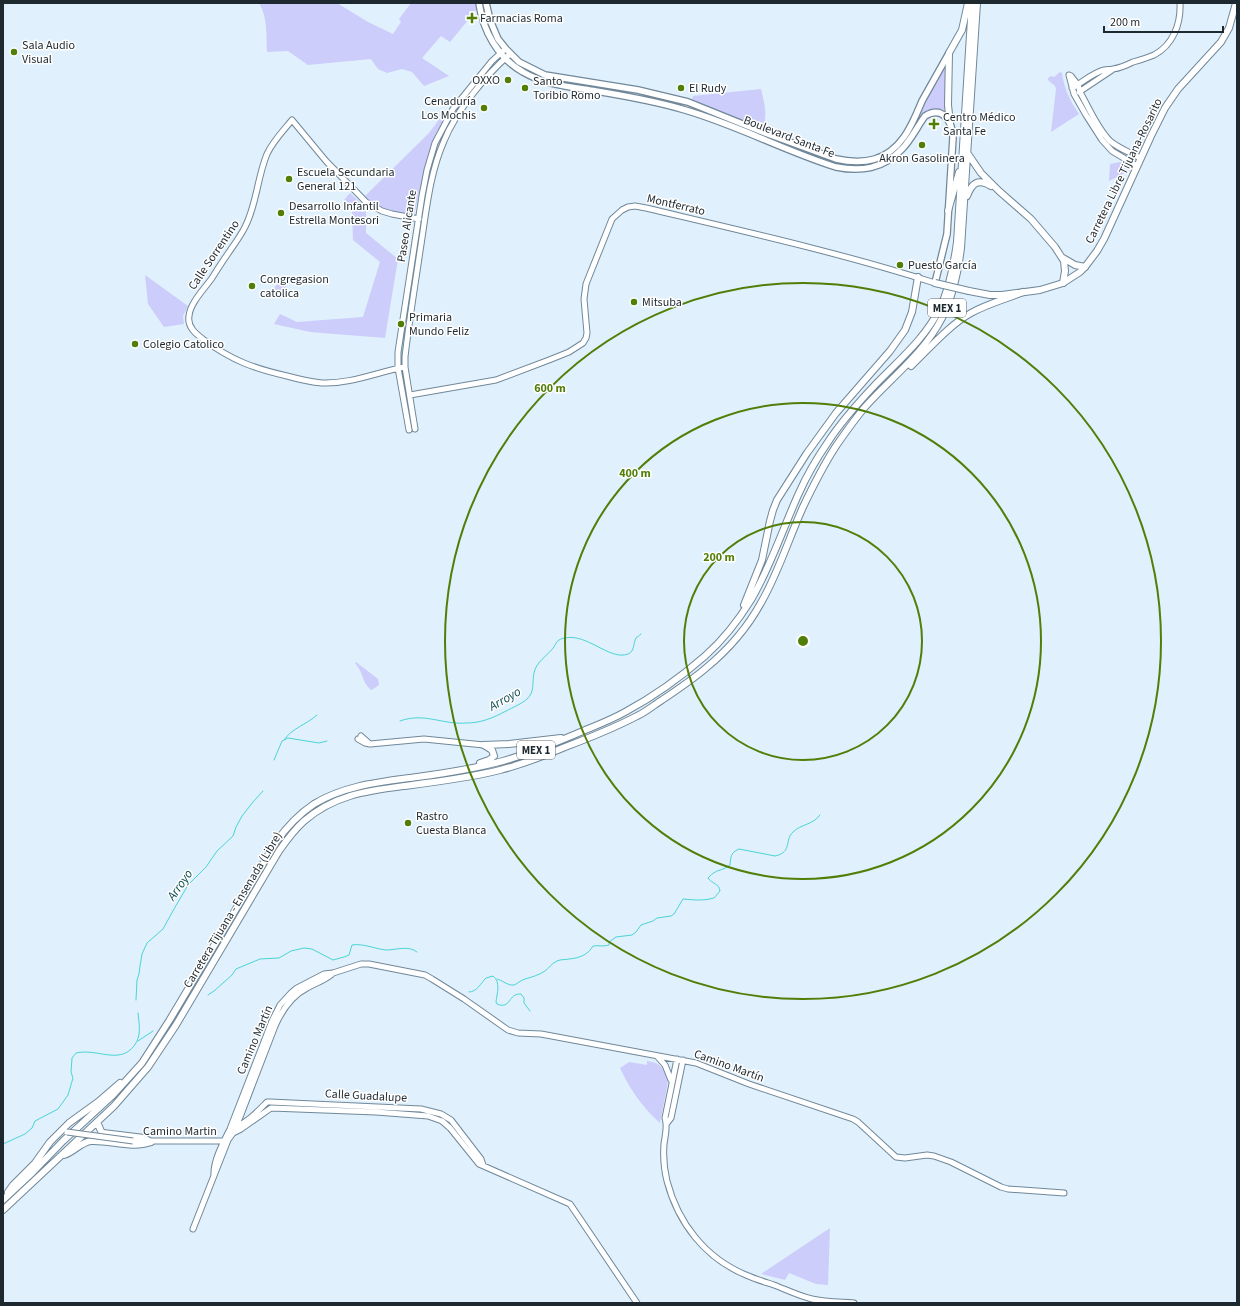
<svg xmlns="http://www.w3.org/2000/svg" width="1240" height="1306" font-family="'Source Sans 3',sans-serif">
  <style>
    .green { fill: #cccdfb }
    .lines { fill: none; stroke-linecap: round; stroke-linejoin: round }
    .stream { stroke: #4bd4d6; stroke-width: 1 }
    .tertiary-casing { stroke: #70889a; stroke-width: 7 }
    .secondary-casing { stroke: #70889a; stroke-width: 8 }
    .primary-casing { stroke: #70889a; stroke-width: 8 }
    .trunk-casing { stroke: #70889a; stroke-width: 8 }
    .tertiary { stroke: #fff; stroke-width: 5 }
    .secondary { stroke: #fff; stroke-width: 5.5 }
    .primary { stroke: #fff; stroke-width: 6 }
    .trunk { stroke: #fff; stroke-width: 6 }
    .tertiary-bridge-casing { stroke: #70889a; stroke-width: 7; stroke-linecap: butt }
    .primary-bridge-casing { stroke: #70889a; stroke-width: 8; stroke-linecap: butt }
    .tertiary-bridge { stroke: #fff; stroke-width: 5 }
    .primary-bridge { stroke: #fff; stroke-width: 6 }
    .ring { fill: none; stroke: #507e07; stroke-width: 2 }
    .poi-dot { fill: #507e07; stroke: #fff; stroke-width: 1.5 }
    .labels { text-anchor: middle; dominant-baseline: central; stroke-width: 3; stroke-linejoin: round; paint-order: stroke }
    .shield { fill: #fff; stroke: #62686d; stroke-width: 1 }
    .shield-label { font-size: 11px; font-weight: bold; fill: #1e282f }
    .poi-label { font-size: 12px; fill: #1e282f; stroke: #fff; text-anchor: start }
    .street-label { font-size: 12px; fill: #1e282f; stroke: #fff }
    .water-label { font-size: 13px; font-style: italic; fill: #0c4a4b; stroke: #fff }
    .centre { fill: #507e07; stroke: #fff; stroke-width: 2 }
    .ring-label { font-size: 12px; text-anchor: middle; font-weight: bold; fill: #507e07; stroke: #fff; stroke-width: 3; stroke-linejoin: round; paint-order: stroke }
  </style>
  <rect width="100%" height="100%" fill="#e0f0fc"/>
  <!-- green -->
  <path class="green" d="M259,3h78l31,19 25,12 8,-12 -2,-3 12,-16h65l2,5 -28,34 -9,-6 -19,22 27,18 -25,10 -12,-14 -10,-3 -15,4 -9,-4 -7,-10 -63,6 -20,-14 -21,1c-1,-17 1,-34 -8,-49z
    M947,61l-1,51 -5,-3 -13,1 -15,19h-2z
    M1060,72l2,1c2,15 8,28 17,41l-28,18 5,-43 -1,-3 -7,-6v-2l3,-2 3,1z
    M761,89c3,13 8,28 0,41l-70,-27 2,-7z
    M444,113l3,3 -11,17 -5,12 -17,70 -23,-4 -11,-3 -6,-3 -9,-9 64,-63z
    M1120,162l9,4v5l-20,10 1,-17z
    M350,193l16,15v25l32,26 -13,79 -75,-6 -36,-8 6,-10 17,8 66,-5 17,-55 -27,-22 -1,-30 -8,-10z
    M145,275l43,31 -5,10 1,8 -20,3 -16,-23z
    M280,279l7,6 -9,12 -6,-5z
    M356,662l22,17 1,6 -6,4 -2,1c-10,-9 -7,-17 -16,-27z
    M647,1061c12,1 19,8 21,20l-8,42c-17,-15 -31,-35 -40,-55l9,-6 18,3z
    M830,1228l-2,57 -12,-1 -27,-11 -4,7 -24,-6z"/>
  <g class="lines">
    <!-- stream -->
    <path class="stream" d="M450,120l2,-3
      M435,150l7,-15
      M413,278l14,-89 5,-26
      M402,365v-21l4,-17
      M403,370l6,37
      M400,721c24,-9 43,4 66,2 15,0 27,-5 40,-12 6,-3 17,-8 21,-12 8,-7 5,-17 7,-26 2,-11 13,-17 20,-26 1,-2 3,-6 5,-7 2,-1 4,-2 6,-2 22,-5 45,23 63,16 7,-3 5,-11 8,-16 1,-1 3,-2 5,-4
      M284,740c8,-12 22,-15 33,-25
      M274,760l8,-19 6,-3 31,5 8,-2
      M497,979c5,1 11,7 17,6 3,-1 7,-5 11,-6 7,-2 14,-4 20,-8 4,-3 7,-8 12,-10 4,-2 8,-1 12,-2 10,-1 19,-4 24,-13 5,-1 11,1 16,-1v-3l7,-5 16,-2 4,-3 5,-7 12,-4 4,-3 14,-2 3,-2 9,-15c11,1 20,2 31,-1l6,-7c-1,-8 -8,-7 -12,-13 9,-10 13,-6 22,-13 1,-8 0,-12 9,-16l36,7c18,-4 9,-16 18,-24 8,-8 20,-7 27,-17
      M469,992c8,0 12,-9 17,-14l7,-2c8,6 4,17 3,26l1,2c14,6 11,-11 24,-10l3,4v5l6,8
      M208,995l6,-4 18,-16 4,-6 24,-10 19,-1 12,-7 13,-3 8,1 21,11 11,-3 5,-2 3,-10c11,-2 23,4 34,5 10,0 23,-5 31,2
      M136,1000l1,-20 2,-6 1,-8 2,-12 5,-11 16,-14 11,-20 14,-24 18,-18 11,-16 16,-15 3,-9 6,-11 11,-14 10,-11
      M138,1041l15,-10
      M3,1144l22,-10 7,-6 3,-7 23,-12 10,-14 5,-17 -2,-6 1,-14 4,-5c21,-5 43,12 58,-7 8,-10 5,-22 4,-33"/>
    <defs>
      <path id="tertiary" d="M1069,75l5,19 12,21 16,25 10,11 25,15
        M1071,76l7,9 2,7c9,16 17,36 30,49 8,7 21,12 30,17
        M1072,88c10,-5 20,-15 32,-18 3,-1 6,0 9,-1 7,-1 14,-4 20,-7 7,-2 14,-4 21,-7 19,-10 27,-31 26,-52
        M1079,92l33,-22
        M405,367c-28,5 -54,17 -83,16 -12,-1 -24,-4 -35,-7 -34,-8 -54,-15 -83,-36 -8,-6 -17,-13 -15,-24 1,-13 16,-28 23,-38 5,-8 10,-16 15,-23 6,-9 13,-18 18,-28 12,-23 12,-49 22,-73 6,-13 16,-23 25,-34l34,41 40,41 16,9 10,3 27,5
        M410,395l86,-15 53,-20 20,-8 14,-9 3,-5 1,-5 -3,-34 2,-15 26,-65 10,-9 6,-3 7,-1 11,2c97,23 195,45 289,75
        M415,429l-10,-62v-10c4,-36 10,-71 15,-106 6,-37 9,-76 24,-110 12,-30 42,-66 66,-87
        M409,430l-11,-62v-16l24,-156 5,-26 8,-27 18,-34 39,-48 11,-10
        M361,736l9,8
        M358,739l7,4 5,1 54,-5 60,6
        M657,1056l8,9 6,15
        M677,1059l-12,59c3,8 0,18 -1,26 -1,13 0,25 3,37 11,42 38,77 79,94 9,4 19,7 28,10 13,5 25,11 38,14 13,3 28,3 42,4
        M667,1123l4,-5 12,-58
        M236,1127c13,-6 21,-15 31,-25h3l151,7 20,5 10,6 30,39 2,6
        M228,1133h5l8,-4 30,-21 105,4 52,4 14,5 8,7 29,36 91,40 67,99
        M133,1141h94
        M214,1175c-1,-14 10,-34 16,-46l42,-108 8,-16 11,-12 6,-5 27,-14 9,-1 28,-9h8l56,11 7,4 32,20 44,31 10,3 23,1 155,29 53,21 104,35 5,3 38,35 9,1 22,-3 7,1 17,6 50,25 7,2 56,4
        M193,1229l35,-89 5,-7 7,-16 35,-91c7,-16 16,-30 32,-38 9,-5 18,-8 25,-14"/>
      <path id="secondary" d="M479,3c4,28 19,55 44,69 22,13 49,15 73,19 30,5 60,10 89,19 52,15 100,41 151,57 25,5 47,2 66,-18 9,-9 15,-22 23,-33 18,-11 27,6 28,21l-6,97 -12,49
        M486,3l4,17 5,12 3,7 8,10 13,13 26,13 93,15 50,12 77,31 71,26c28,6 51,2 68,-22 8,-11 13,-24 18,-36 9,-16 18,-32 27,-48"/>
      <path id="primary" d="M969,291l21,4h12l38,-5 23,-7 17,-11 5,-5 12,-16 7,-12 47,-103 14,-28 13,-19 43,-47 8,-14 7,-25"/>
      <path id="trunk" d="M950,123l-2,-18 1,-52 13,-23 6,-27
        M968,154l13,19 18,18 32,28 24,28 9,14 1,10 -2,12
        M967,196c5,-13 11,-18 24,-10
        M948,211l11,-39
        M1063,258l12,7 10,2
        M911,366c19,-18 37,-40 60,-53 16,-9 35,-14 52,-21
        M744,605l18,-45 8,-39 3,-11 4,-10 30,-47 29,-40 54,-62 15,-21 7,-18 6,-35
        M484,745l25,-1 52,-6
        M480,763l9,-3 5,-4 -2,-6 -8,-5
        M97,1122l4,9 2,2 41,5 7,4
        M64,1155c10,-3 17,-13 27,-14 20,-1 40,8 60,1
        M8,1192l5,-7 22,-22 15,-21 19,-19 29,-21 22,-19
        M3,1200l30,-28 30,-31 50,-46 29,-32 27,-42 107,-179c10,-14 23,-28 38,-38 31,-19 67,-22 103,-27 29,-4 57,-8 86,-16 25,-7 49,-17 73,-27 16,-7 33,-13 49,-22 28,-15 56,-35 80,-56 18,-16 33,-35 46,-56 20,-34 32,-72 48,-107 8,-18 18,-35 29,-51 13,-20 30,-39 46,-56 24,-25 51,-47 66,-78 10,-21 14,-44 17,-66l15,-239
        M3,1210l111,-104 34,-39 28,-42 103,-174c7,-10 15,-21 25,-30 30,-26 62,-30 100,-35 32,-4 65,-8 96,-16 23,-6 44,-14 65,-23 24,-9 49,-19 72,-31 9,-4 17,-11 25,-16 15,-10 30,-20 44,-32 22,-18 42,-41 56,-67 17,-30 27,-63 41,-94 10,-21 20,-41 33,-61 9,-13 19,-27 29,-39 26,-29 59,-54 77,-89 11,-22 16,-46 19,-70l16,-245"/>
    </defs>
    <!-- tertiary casing -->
    <use href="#tertiary" class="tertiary-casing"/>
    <!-- secondary casing -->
    <use href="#secondary" class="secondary-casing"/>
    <!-- primary casing -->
    <use href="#primary" class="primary-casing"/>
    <!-- trunk casing -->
    <use href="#trunk" class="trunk-casing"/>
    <!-- tertiary -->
    <use href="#tertiary" class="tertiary"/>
    <!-- secondary -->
    <use href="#secondary" class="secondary"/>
    <!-- primary -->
    <use href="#primary" class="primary"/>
    <!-- trunk -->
    <use href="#trunk" class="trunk"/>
    <defs>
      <path id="tertiary-bridge" d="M67,1132l66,9"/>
      <path id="primary-bridge" d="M935,283l34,8"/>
    </defs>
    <!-- tertiary-bridge casing -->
    <use href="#tertiary-bridge" class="tertiary-bridge-casing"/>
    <!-- primary-bridge casing -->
    <use href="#primary-bridge" class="primary-bridge-casing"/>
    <!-- tertiary-bridge -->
    <use href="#tertiary-bridge" class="tertiary-bridge"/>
    <!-- primary-bridge -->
    <use href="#primary-bridge" class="primary-bridge"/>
  </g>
  <!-- distance rings -->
  <g class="ring">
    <circle cx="803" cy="641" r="119"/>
    <circle cx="803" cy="641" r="238"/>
    <circle cx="803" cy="641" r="358"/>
  </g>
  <!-- markers -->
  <g class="poi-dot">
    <path d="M470 12h4v4h4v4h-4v4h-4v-4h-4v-4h4z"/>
    <circle cx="14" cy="52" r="4"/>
    <circle cx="508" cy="80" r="4"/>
    <circle cx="525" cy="88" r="4"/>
    <circle cx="681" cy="88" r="4"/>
    <circle cx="484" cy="108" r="4"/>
    <path d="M932 118h4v4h4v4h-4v4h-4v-4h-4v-4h4z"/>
    <circle cx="922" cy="145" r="4"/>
    <circle cx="289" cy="179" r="4"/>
    <circle cx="281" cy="213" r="4"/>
    <circle cx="900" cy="265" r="4"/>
    <circle cx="252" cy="286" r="4"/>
    <circle cx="634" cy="302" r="4"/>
    <circle cx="401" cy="324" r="4"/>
    <circle cx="135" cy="344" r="4"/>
    <circle cx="408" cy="823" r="4"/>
  </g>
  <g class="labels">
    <!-- shield labels -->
    <g class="shield">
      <rect x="928" y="299" width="38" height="18" rx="3"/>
      <rect x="517" y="741" width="38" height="18" rx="3"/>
    </g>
    <g class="shield-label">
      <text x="947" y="308">MEX 1</text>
      <text x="536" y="750">MEX 1</text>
    </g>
    <!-- poi labels -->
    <g class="poi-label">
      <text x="480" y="18">Farmacias Roma</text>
      <text x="22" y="45">Sala Audio<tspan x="22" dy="14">Visual</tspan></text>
      <text x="500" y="80" text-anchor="end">OXXO</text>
      <text x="533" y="81">Santo<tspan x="533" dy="14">Toribio Romo</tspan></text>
      <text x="689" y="88">El Rudy</text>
      <text x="476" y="101" text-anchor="end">Cenaduría<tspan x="476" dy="14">Los Mochis</tspan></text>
      <text x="943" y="117">Centro Médico<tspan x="943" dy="14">Santa Fe</tspan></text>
      <text x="922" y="158" text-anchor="middle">Akron Gasolinera</text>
      <text x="297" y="172">Escuela Secundaria<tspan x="297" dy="14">General 121</tspan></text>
      <text x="289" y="206">Desarrollo Infantil<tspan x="289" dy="14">Estrella Montesori</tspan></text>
      <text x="908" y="265">Puesto García</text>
      <text x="260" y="279">Congregasion<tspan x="260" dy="14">catolica</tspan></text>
      <text x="642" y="302">Mitsuba</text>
      <text x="409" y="317">Primaria<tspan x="409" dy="14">Mundo Feliz</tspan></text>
      <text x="143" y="344">Colegio Catolico</text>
      <text x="416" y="816">Rastro<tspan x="416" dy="14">Cuesta Blanca</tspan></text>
    </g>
    <!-- street labels -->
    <g class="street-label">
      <text transform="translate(789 137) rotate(21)">Boulevard Santa Fe</text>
      <text transform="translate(1124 171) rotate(-64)">Carretera Libre Tijuana-Rosarito</text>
      <text transform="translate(676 205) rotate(13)">Montferrato</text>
      <text transform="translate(407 226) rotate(-81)">Paseo Alicante</text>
      <text transform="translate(214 255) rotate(-56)">Calle Sorrentino</text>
      <text transform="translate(233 910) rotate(-59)">Carretera Tijuana - Ensenada (Libre)</text>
      <text transform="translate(255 1040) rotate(-67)">Camino Martín</text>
      <text transform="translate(729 1066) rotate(20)">Camino Martín</text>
      <text transform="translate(366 1096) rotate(3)">Calle Guadalupe</text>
      <text x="180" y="1131">Camino Martin</text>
    </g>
    <!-- water labels -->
    <g class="water-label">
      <text transform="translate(505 699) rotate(-30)">Arroyo</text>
      <text transform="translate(180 885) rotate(-55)">Arroyo</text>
    </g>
  </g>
  <circle cx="803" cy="641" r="6" class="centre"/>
  <g class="ring-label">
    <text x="550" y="392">600 m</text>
    <text x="635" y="477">400 m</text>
    <text x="719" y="561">200 m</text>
  </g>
  <!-- border -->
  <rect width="1240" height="1306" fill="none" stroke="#1e282f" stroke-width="8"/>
  <!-- scale -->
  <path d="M1104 26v6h119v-6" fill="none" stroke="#1e282f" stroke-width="2"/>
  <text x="1110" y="26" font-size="12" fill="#1e282f" stroke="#ffffff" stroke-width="3" paint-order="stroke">200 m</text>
</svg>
